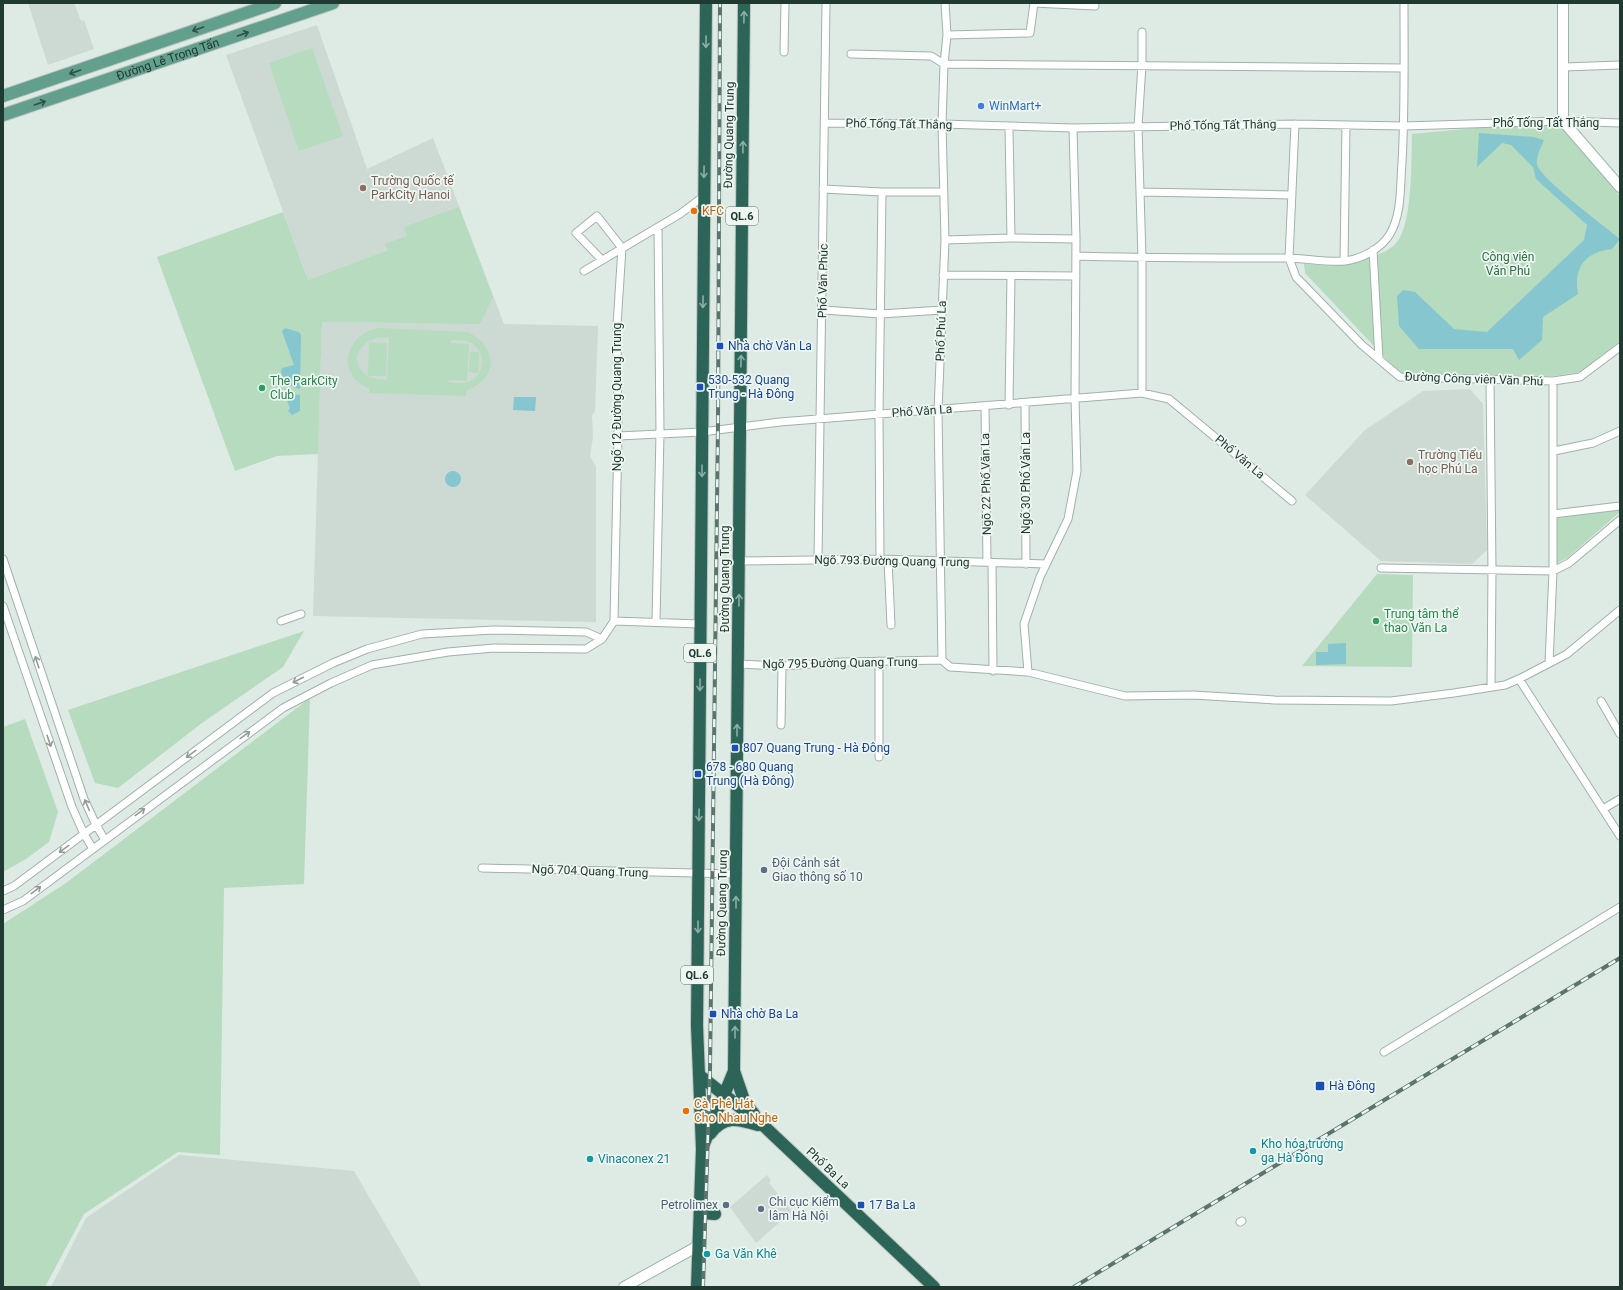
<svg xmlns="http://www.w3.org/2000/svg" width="1623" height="1290" font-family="Roboto,sans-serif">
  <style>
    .built { fill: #cdd9d3 }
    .green { fill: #b7dbbf; fill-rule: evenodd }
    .water { fill: #86c6cf }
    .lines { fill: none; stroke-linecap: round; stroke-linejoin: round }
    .street-casing { stroke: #a1b1ab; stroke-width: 9 }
    .secondary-casing { stroke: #9eb5ac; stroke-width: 12 }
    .primary-casing { stroke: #bcc4c1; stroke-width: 14 }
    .highway-casing { stroke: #bcc4c1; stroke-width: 14 }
    .street { stroke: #fff; stroke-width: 7 }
    .secondary { stroke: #fff; stroke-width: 10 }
    .primary { stroke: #639f8d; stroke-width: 12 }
    .highway { stroke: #2c6557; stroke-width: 12 }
    .rail-casing { stroke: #5a756d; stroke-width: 4 }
    .rail { stroke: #eef6f2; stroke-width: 2.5; stroke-dasharray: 8; stroke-linecap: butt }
    .oneway { stroke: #8daea4 }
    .oneway2 { stroke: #315248 }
    .oneway3 { stroke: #909c98 }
    .shop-dot { fill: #3f7fe0; stroke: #eef6f2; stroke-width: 1.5 }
    .education-dot { fill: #8d6e63; stroke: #eef6f2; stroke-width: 1.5 }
    .food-dot { fill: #e8710a; stroke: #eef6f2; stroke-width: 1.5 }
    .transit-dot { fill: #1a4fb4; stroke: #eef6f2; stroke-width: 1.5 }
    .leisure-dot { fill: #2e9e5b; stroke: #eef6f2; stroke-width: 1.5 }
    .service-dot { fill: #5c6f8a; stroke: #eef6f2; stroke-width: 1.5 }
    .culture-dot { fill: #0f9aa8; stroke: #eef6f2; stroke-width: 1.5 }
    .labels { text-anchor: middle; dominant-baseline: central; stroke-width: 3.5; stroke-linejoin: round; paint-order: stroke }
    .shield { fill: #eef6f2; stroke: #5e726b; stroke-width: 1 }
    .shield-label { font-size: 11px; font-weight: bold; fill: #203931 }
    .street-label { font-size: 12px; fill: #203931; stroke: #eef6f2 }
    .shop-label { font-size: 12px; fill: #366cbe; stroke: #eef6f2; text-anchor: start }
    .education-label { font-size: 12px; fill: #785e54; stroke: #eef6f2; text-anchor: start }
    .food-label { font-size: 12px; fill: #c56008; stroke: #eef6f2; text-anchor: start }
    .park-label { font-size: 12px; fill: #2b6f43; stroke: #eef6f2 }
    .transit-label { font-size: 12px; fill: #164399; stroke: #eef6f2; text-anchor: start }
    .leisure-label { font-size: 12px; fill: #27864d; stroke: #eef6f2; text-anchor: start }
    .service-label { font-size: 12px; fill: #4e5e75; stroke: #eef6f2; text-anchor: start }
    .culture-label { font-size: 12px; fill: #0d838f; stroke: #eef6f2; text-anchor: start }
  </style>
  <rect width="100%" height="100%" fill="#deeae4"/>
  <!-- built -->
  <path class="built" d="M28,3h46l7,18 3,-1 10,29 -46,16z
    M317,25l50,144 66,-31 71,186 94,2 -3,85 -3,4 1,22 -3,19 6,11v155l-283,-6 9,-294 92,1 -26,-73 -80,30 -82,-225z
    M1470,389l13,15 4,146 -15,14 -91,-3 -76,-66 60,-65 58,-39z
    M179,1155l175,16 68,116h-371l35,-69z
    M767,1175l4,5 -2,3 23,28 -36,32 -26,-36z"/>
  <!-- green -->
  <path class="green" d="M312,48l31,88 -44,15 -30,-88z
    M1528,123l35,5 57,68v145l-39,31 -27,4 -152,-3 -14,-12 -83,-88 -1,-9c25,-1 76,-1 93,-22 16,-20 14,-83 15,-108z
    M459,207l34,90 -13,27 -158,-2 -4,132 -41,2 -42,15 -78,-214 126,-45 25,68 80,-30 -3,-6 22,-8 -3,-9z
    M378,328l90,4c30,15 31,46 -2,59v5l-97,-3v-5c-33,-12 -25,-53 9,-60zM389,338l-2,42c-43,0 -37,-46 2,-42zM451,340c6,0 13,0 19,2 15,8 16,30 1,39 -6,3 -16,2 -22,1v-2l18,1 2,-37 -18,-1z
    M369,342l18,1 -1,33h-18z
    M470,352h9l-1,21 -9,-1z
    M1620,510v2l-53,46 -10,5v-45z
    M1377,574l36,1 -1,92 -110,-1z
    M304,631l-21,36 -81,56 -84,65 -23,-5 -27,-73z
    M310,698l-6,186 -80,4 -4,267 -42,-3 -94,62 -39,73h-42v-363l63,-41z
    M25,719l33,93 -9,30 -23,17 -23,13v-145z"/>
  <!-- water -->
  <path class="water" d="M1479,133l55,4 10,3c-3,7 -8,17 -7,24 1,13 70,64 83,75l-8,10c-27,3 -39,19 -34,45l-35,23 -1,23 -23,20 -6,-11h-94l-20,-23 -2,-30 6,-6 12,2 39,37 33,3 97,-92 3,-15 -51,-46 -3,-12 -22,-22 -9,-2 -25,24z
    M285,328l14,4 2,3 -1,53 -1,1 -14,-6 -4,-11 1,-4 12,-3 -12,-34z
    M287,393l13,2v16l-8,4 -4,-4 2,-3 -5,-12z
    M514,397h22l-1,14 -22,-1z
    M445 479a8 8 0 1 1 16 0a8 8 0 1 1-16 0Z
    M1346,643v21l-30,1v-13h12v-8z"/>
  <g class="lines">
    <defs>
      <path id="street" d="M1142,32v33l-4,61 4,132v135
        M947,35l83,-2 4,-30 61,3
        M784,52l1,-49
        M851,54l80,2 13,8 460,4
        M1564,67l56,-2
        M825,123l117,1 131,4 222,-4 109,2 159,-5 57,2
        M1295,124l-6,134 7,19 66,68 38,32 153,4 27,-4 40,-30
        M1009,127l2,111
        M823,189l59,3h61
        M1140,192l152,3
        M945,240l66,-2 65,1
        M1373,250l6,109
        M1076,256c68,2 137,2 205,2 21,-1 43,5 64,3 16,-2 36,-12 45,-27 12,-21 10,-47 12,-71 3,-53 2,-107 2,-160
        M602,260l-26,-27 21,-17 25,32
        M1344,261l2,-136
        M584,271l96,-57 24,-18
        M943,275l133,1
        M823,310l58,4 61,-4
        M1490,380l2,191 -1,116
        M1025,403l1,161
        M1009,405l2,-129
        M985,407l2,155
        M618,436l84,-4 78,-10 362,-29 27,6 123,102
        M1554,451l39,-8 27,-12
        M1553,514l67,-8
        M3,559l81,240 12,26 9,15
        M880,559l-1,-144 3,-223
        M818,560c1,-186 7,-371 8,-557
        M888,560l3,65
        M739,561l141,-2 166,5
        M992,563l1,108
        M1381,568l172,3 16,-8 51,-43
        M3,606l69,201 12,27 9,15
        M281,621l20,-7
        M614,621l86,3
        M656,622l4,-189 -2,-206
        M942,660l8,7 78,5 97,24 68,-1 82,5 116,1 63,-8 51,-8 14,-6 48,-25 53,-44
        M942,660l-4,-249 7,-171 -3,-116 2,-60 3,-29 -2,-32
        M1549,663l4,-92v-190
        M738,664l44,2 61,-4 99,-2
        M1028,672l-4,-48 16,-47 28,-58 9,-48 -2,-72 1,-160 -3,-111
        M1519,679l101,157
        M1601,701l19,33
        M781,725l1,-59
        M879,757v-96
        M1603,809l17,-10
        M482,868l254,6
        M3,891l11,-5 259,-193 60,-30 34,-14 55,-15 72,-4 92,2 16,7
        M3,910l20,-9 260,-193 48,-25 41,-18 76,-13 46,-4 92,1 16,-10 12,-18 4,-185 -1,-111 5,-77
        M1384,1052l236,-145
        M1240,1222l2,-1"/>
      <path id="secondary" d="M1563,3v118l57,66
        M624,1287l74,-41"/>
      <g id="primary">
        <path d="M3,96l272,-93"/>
        <path id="s1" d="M3,115l330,-112"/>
      </g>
      <path id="highway" d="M734,1071l11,32 9,11
        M699,1075l66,52 169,160
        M710,1134c14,-19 28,-15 48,-9
        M703,1146l31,-75 10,-1068
        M700,1213l15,1
        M697,1287l5,-138 -5,-123 9,-1023"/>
    </defs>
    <!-- street casing -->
    <use href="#street" class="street-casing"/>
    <!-- secondary casing -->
    <use href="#secondary" class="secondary-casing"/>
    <!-- primary casing -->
    <use href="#primary" class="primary-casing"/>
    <!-- highway casing -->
    <use href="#highway" class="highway-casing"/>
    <!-- street -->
    <use href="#street" class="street"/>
    <!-- secondary -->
    <use href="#secondary" class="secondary"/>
    <!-- primary -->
    <use href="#primary" class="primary"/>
    <!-- highway -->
    <use href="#highway" class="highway"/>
    <defs>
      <path id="rail" d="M703,1287l7,-218 8,-646 2,-420
        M1074,1287l546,-329"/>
    </defs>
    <!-- rail casing -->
    <use href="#rail" class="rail-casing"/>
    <!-- rail -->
    <use href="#rail" class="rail"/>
  </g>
  <!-- one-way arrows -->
  <defs><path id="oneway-shaft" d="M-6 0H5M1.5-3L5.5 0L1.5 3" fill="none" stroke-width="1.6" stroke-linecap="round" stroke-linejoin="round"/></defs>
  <g class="oneway">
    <use href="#oneway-shaft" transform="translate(744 17) rotate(-89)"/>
    <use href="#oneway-shaft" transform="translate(706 42) rotate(91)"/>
    <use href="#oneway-shaft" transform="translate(743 147) rotate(-89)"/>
    <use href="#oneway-shaft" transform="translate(704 172) rotate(91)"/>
    <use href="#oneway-shaft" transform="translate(703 302) rotate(91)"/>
    <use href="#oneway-shaft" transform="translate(741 361) rotate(-89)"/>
    <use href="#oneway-shaft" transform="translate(702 471) rotate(90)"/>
    <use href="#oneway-shaft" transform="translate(739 600) rotate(-89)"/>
    <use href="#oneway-shaft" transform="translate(700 685) rotate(91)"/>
    <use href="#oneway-shaft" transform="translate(737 730) rotate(-90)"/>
    <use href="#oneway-shaft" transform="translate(699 815) rotate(91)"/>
    <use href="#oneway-shaft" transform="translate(736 902) rotate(-90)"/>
    <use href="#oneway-shaft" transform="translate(698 927) rotate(90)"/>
    <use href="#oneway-shaft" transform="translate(735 1032) rotate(-90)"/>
  </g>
  <g class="oneway2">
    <use href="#oneway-shaft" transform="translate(198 29) rotate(161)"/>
    <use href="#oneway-shaft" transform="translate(243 34) rotate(-19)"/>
    <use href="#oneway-shaft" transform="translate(75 72) rotate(161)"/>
    <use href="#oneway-shaft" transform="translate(40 103) rotate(-19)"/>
  </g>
  <g class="oneway3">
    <use href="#oneway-shaft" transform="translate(37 662) rotate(-108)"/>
    <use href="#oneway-shaft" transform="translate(298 680) rotate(153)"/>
    <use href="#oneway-shaft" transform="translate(245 735) rotate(-36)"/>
    <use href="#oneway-shaft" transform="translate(49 741) rotate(71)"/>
    <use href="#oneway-shaft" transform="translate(191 754) rotate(144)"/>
    <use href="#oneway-shaft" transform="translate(87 805) rotate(-113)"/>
    <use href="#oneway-shaft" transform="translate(140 812) rotate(-36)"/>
    <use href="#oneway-shaft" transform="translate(64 849) rotate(144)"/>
    <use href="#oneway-shaft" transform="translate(36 890) rotate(-37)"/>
  </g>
  <!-- markers -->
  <circle class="shop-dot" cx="981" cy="106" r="4"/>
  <g class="education-dot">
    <circle cx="363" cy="188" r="4"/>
    <circle cx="1410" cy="462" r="4"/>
  </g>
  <g class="food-dot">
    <circle cx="694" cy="211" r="4"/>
    <circle cx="686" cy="1111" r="4"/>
  </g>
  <g class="transit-dot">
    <rect x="716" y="342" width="8" height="8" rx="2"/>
    <rect x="696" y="383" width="8" height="8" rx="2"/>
    <rect x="731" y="744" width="8" height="8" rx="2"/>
    <rect x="694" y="770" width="8" height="8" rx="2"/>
    <rect x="709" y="1010" width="8" height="8" rx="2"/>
    <rect x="1315" y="1081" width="10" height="10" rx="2"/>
    <rect x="857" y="1201" width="8" height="8" rx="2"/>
  </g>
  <g class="leisure-dot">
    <circle cx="262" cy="388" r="4"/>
    <circle cx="1376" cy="621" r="4"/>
  </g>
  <g class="service-dot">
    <circle cx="764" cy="870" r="4"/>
    <circle cx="726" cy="1205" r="4"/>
    <circle cx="761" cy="1209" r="4"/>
  </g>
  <g class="culture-dot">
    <circle cx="1253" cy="1151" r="4"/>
    <circle cx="590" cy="1159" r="4"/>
    <circle cx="707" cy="1254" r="4"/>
  </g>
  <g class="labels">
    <!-- shield labels -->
    <g class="shield">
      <rect x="726" y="207" width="32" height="18" rx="3"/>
      <rect x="684" y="644" width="32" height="18" rx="3"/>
      <rect x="681" y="966" width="32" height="18" rx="3"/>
    </g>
    <g class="shield-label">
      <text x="742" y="216">QL.6</text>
      <text x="700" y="653">QL.6</text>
      <text x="697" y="975">QL.6</text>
    </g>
    <!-- street labels -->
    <g class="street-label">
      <text stroke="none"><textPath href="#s1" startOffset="174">Đường Lê Trọng Tấn</textPath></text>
      <text x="1546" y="123">Phố Tống Tất Thắng</text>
      <text transform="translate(899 124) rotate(1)">Phố Tống Tất Thắng</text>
      <text transform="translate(1223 125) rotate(-1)">Phố Tống Tất Thắng</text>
      <text transform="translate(729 135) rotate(-89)">Đường Quang Trung</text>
      <text transform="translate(823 281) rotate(-89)">Phố Văn Phúc</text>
      <text transform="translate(941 331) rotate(-88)">Phố Phú La</text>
      <text transform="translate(1474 379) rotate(2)">Đường Công viên Văn Phú</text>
      <text transform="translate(617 397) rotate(-90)">Ngõ 12 Đường Quang Trung</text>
      <text transform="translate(922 411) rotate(-4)">Phố Văn La</text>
      <text transform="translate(1240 457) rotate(40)">Phố Văn La</text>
      <text transform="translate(1026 483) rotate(-90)">Ngõ 30 Phố Văn La</text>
      <text transform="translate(986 484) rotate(-91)">Ngõ 22 Phố Văn La</text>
      <text transform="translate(892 561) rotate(1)">Ngõ 793 Đường Quang Trung</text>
      <text transform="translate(725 579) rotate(-90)">Đường Quang Trung</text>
      <text transform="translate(840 663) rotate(-1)">Ngõ 795 Đường Quang Trung</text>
      <text transform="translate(590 871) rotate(2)">Ngõ 704 Quang Trung</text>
      <text transform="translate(722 903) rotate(-89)">Đường Quang Trung</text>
      <text transform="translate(828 1168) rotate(43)">Phố Ba La</text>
    </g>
    <!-- shop labels -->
    <g class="shop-label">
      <text x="989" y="106">WinMart+</text>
    </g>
    <!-- education labels -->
    <g class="education-label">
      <text x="371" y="181">Trường Quốc tế<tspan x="371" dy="14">ParkCity Hanoi</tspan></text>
      <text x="1418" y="455">Trường Tiểu<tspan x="1418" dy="14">học Phú La</tspan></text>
    </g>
    <!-- food labels -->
    <g class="food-label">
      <text x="702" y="211">KFC</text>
      <text x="694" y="1104">Cà Phê Hát<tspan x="694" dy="14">Cho Nhau Nghe</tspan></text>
    </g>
    <!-- park labels -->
    <g class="park-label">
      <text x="1508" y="257">Công viên<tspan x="1508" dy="14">Văn Phú</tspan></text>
    </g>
    <!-- transit labels -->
    <g class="transit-label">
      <text x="728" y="346">Nhà chờ Văn La</text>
      <text x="708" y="380">530-532 Quang<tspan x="708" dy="14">Trung - Hà Đông</tspan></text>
      <text x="743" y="748">807 Quang Trung - Hà Đông</text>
      <text x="706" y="767">678 - 680 Quang<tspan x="706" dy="14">Trung (Hà Đông)</tspan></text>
      <text x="721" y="1014">Nhà chờ Ba La</text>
      <text x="1329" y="1086">Hà Đông</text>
      <text x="869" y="1205">17 Ba La</text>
    </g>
    <!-- leisure labels -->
    <g class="leisure-label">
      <text x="270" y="381">The ParkCity<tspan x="270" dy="14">Club</tspan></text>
      <text x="1384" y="614">Trung tâm thể<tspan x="1384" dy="14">thao Văn La</tspan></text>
    </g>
    <!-- service labels -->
    <g class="service-label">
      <text x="772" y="863">Đội Cảnh sát<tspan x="772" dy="14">Giao thông số 10</tspan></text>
      <text x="769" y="1202">Chi cục Kiểm<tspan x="769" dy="14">lâm Hà Nội</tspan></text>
      <text x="718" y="1205" text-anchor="end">Petrolimex</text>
    </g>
    <!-- culture labels -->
    <g class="culture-label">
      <text x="1261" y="1144">Kho hóa trường<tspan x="1261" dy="14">ga Hà Đông</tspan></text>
      <text x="598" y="1159">Vinaconex 21</text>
      <text x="715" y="1254">Ga Văn Khê</text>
    </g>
  </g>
  <!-- border -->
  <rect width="1623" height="1290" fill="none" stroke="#203931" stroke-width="8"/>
</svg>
